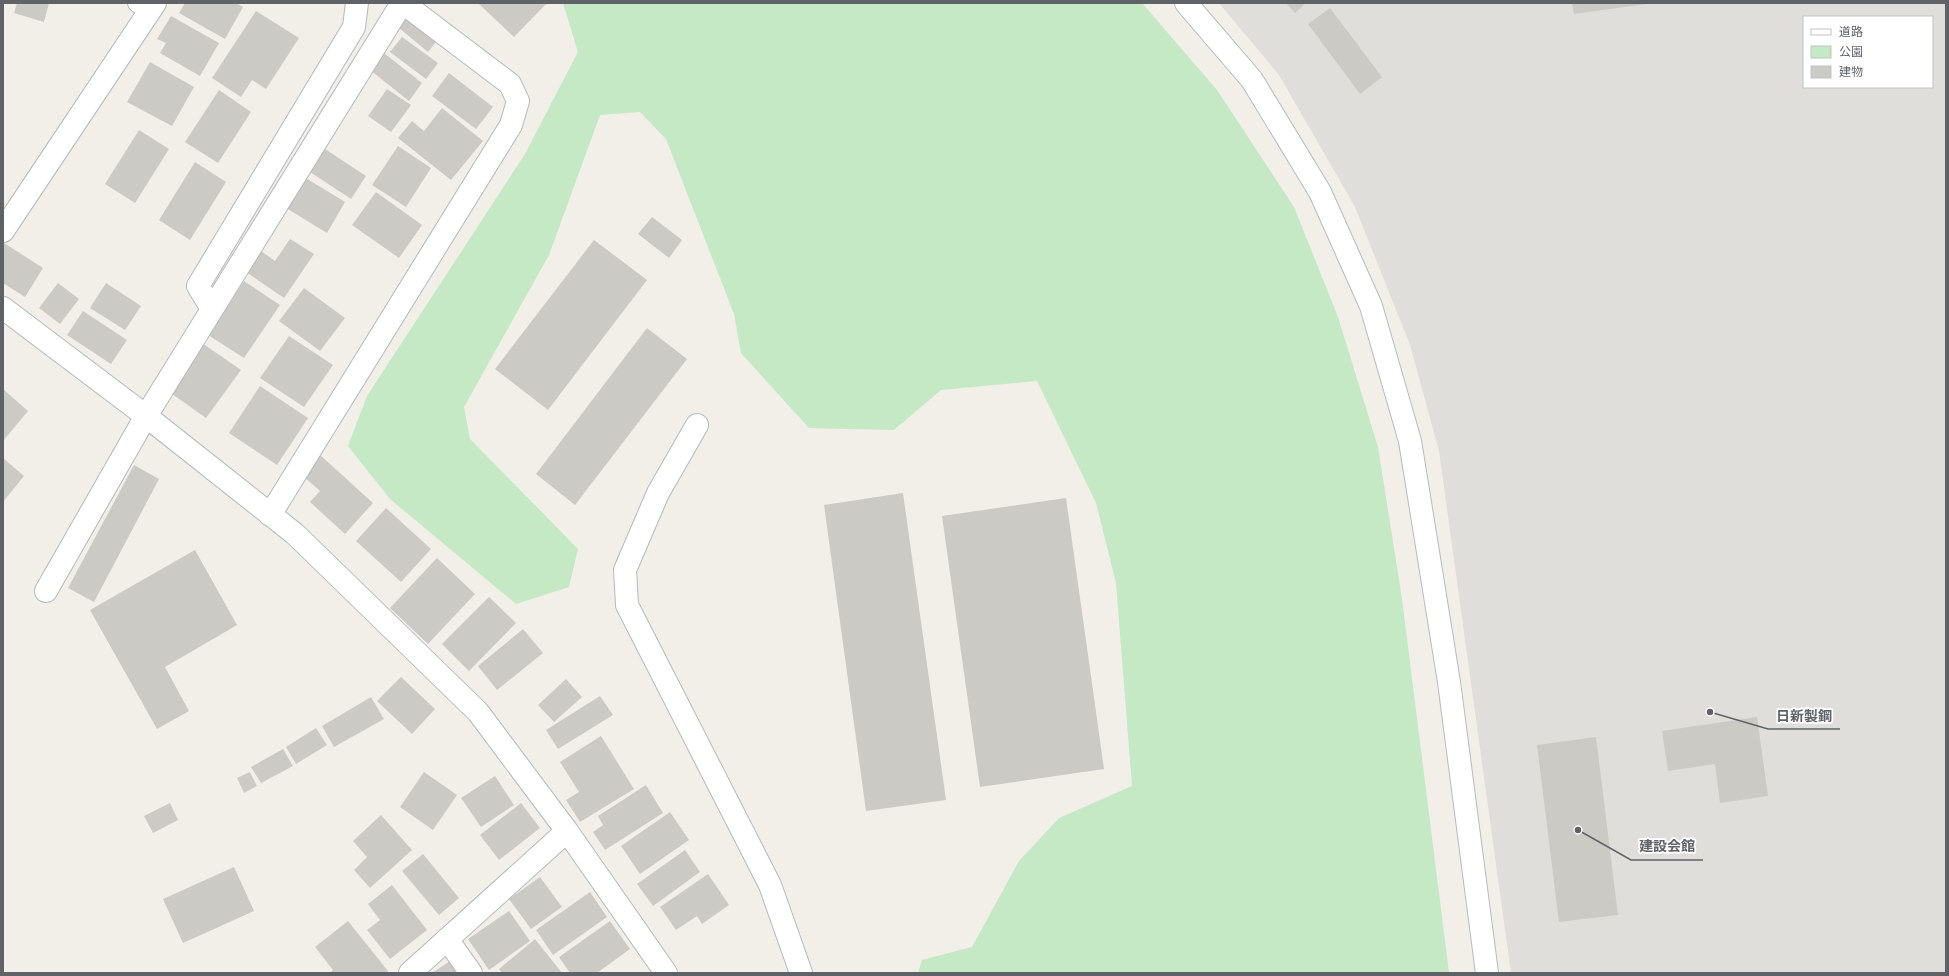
<svg xmlns="http://www.w3.org/2000/svg" width="1949" height="976" font-family="'IBM Plex Sans','Noto Sans JP',sans-serif">
  <style>
    .industrial { fill: #e0deda; fill-rule: evenodd }
    .green { fill: #c5e8c5 }
    .building { fill: #cccac5 }
    .lines { fill: none; stroke-linecap: round; stroke-linejoin: round }
    .lane-casing { stroke: #b5b8bc; stroke-width: 20 }
    .street-casing { stroke: #b5b8bc; stroke-width: 24 }
    .secondary-casing { stroke: #b6babf; stroke-width: 24 }
    .lane { stroke: #fff; stroke-width: 18 }
    .street { stroke: #fff; stroke-width: 22 }
    .secondary { stroke: #fff; stroke-width: 22 }
    .leader { fill: none; stroke: #5f6368; stroke-width: 1.5 }
    .callout-dot { fill: #5f6368; stroke: #fff; stroke-width: 1.5 }
    .callout-label { font-size: 14px; text-anchor: middle; font-weight: bold; fill: #5f6368; stroke: #fff; stroke-width: 3.5; stroke-linejoin: round; paint-order: stroke }
  </style>
  <rect width="100%" height="100%" fill="#f1efe8"/>
  <!-- industrial -->
  <path class="industrial" d="M1219,3h727v970h-435l-72,-522 -29,-106 -55,-138 -76,-132zM1804,17h128v70h-128z"/>
  <!-- green -->
  <path class="green" d="M563,3h579l75,87 77,117 44,110 40,130 24,152 47,374h-531l4,-13 50,-13 47,-86 40,-43 73,-32 -16,-203 -20,-80 -59,-122 -96,9 -47,40 -85,-2 -68,-75 -7,-39 -68,-175 -26,-27 -40,3 -51,140 -85,152 6,32 108,110 -9,38 -53,17 -126,-105 -42,-53 19,-50 158,-242 53,-102z"/>
  <!-- building -->
  <path class="building" d="M17,3h32l-5,19 -30,-9z
    M185,3h51l7,4 -18,32 -46,-26z
    M480,3h67l-33,34 -35,-33z
    M1286,3h20l-11,10z
    M1572,3h74v1l-72,10z
    M406,7l35,29 -13,16 -35,-29z
    M1330,8l52,69 -22,17 -52,-70z
    M256,11l43,27 -33,51 -14,-9 -11,17 -29,-19z
    M171,16l48,27 -19,33 -40,-23 6,-10 -9,-4z
    M402,37l36,26 -12,16 -36,-27z
    M384,53l38,30 -13,18 -39,-31z
    M150,62l44,25 -22,39 -45,-24z
    M449,73l44,34 -17,22 -44,-33z
    M387,89l24,16 -20,27 -23,-16z
    M219,90l32,22 -33,51 -33,-21z
    M442,108l41,33 -32,39 -53,-42 14,-17 12,10z
    M139,130l30,19 -34,54 -30,-19z
    M398,146l33,22 -25,39 -34,-22z
    M325,149l41,27 -15,23 -41,-27z
    M195,162l31,20 -36,58 -31,-20z
    M304,177l41,25 -18,31 -41,-25z
    M376,192l46,33 -23,33 -47,-33z
    M652,217l30,23 -13,18 -31,-24z
    M290,239l24,15 -30,44 -38,-26 15,-21 14,10z
    M594,240l53,40 -99,130 -53,-41z
    M4,243l39,25 -18,29 -22,-14z
    M244,281l36,24 -36,53 -36,-23z
    M58,283l21,16 -19,25 -21,-16z
    M106,283l35,23 -16,24 -35,-22z
    M304,288l41,30 -25,33 -41,-30z
    M83,311l44,29 -16,24 -44,-29z
    M647,328l40,31 -112,146 -39,-31z
    M289,336l44,29 -29,42 -44,-29z
    M202,343l39,27 -35,48 -38,-27z
    M260,386l48,32 -31,47 -48,-32z
    M3,389l25,22 -25,30z
    M320,455l53,48 -28,31 -35,-32 10,-11 -18,-16z
    M3,458l21,18 -21,26z
    M134,465l25,14 -65,123 -26,-14z
    M903,493l43,307 -80,11 -42,-306z
    M1066,498l38,271 -124,18 -38,-271z
    M386,508l45,41 -30,33 -45,-41z
    M195,550l42,75 -72,42 24,44 -32,18 -67,-119z
    M437,558l38,36 -47,50 -38,-36z
    M489,597l27,26 -47,48 -27,-27z
    M523,629l20,24 -46,37 -19,-24z
    M401,677l34,32 -23,25 -35,-33z
    M566,679l16,18 -28,25 -16,-17z
    M600,696l13,19 -55,34 -12,-19z
    M371,697l13,22 -50,28 -12,-21z
    M1757,717l11,79 -48,7 -5,-39 -47,7 -6,-40z
    M316,728l11,17 -31,19 -10,-17z
    M601,736l33,53 -54,33 -14,-22 13,-8 -19,-30z
    M1596,737l22,178 -59,7 -22,-177z
    M283,749l10,17 -32,17 -10,-16z
    M250,772l7,14 -13,7 -7,-15z
    M424,772l33,23 -24,35 -33,-23z
    M495,776l19,29 -33,22 -20,-29z
    M646,785l17,28 -58,37 -12,-18 10,-7 -5,-9z
    M170,803l8,17 -25,13 -9,-17z
    M521,803l19,25 -41,32 -19,-25z
    M670,812l19,28 -49,34 -19,-28z
    M381,815l31,35 -42,38 -16,-18 13,-13 -14,-16z
    M685,850l15,22 -47,34 -16,-22z
    M423,854l36,44 -20,17 -37,-44z
    M234,867l20,44 -71,32 -20,-44z
    M708,874l21,31 -27,19 -5,-8 -21,14 -16,-23z
    M540,877l22,30 -31,22 -22,-30z
    M392,885l35,45 -37,29 -23,-29 13,-10 -12,-16z
    M590,892l17,25 -54,38 -17,-25z
    M509,911l21,30 -41,29 -21,-31z
    M348,921l40,50 -1,2h-57l3,-3 -18,-23z
    M610,921l20,28 -33,24h-27l-11,-16z
    M535,939l27,34h-60l-3,-4z
    M450,961l8,12h-26z"/>
  <g class="lines">
    <defs>
      <path id="lane" d="M137,3l13,8"/>
      <path id="street" d="M3,231l152,-228
        M3,308l143,108 149,118 183,178 89,119 99,142
        M212,309l-14,-23 156,-259 3,-24
        M697,425l-39,68 -33,77 2,35 143,280 31,88
        M270,515l241,-390 7,-24 -8,-17 -107,-81
        M46,591l100,-175 256,-413
        M447,939l24,34
        M410,973l157,-142"/>
      <path id="secondary" d="M1186,3l66,77 68,112 51,114 39,135 39,241 38,291"/>
    </defs>
    <!-- lane casing -->
    <use href="#lane" class="lane-casing"/>
    <!-- street casing -->
    <use href="#street" class="street-casing"/>
    <!-- secondary casing -->
    <use href="#secondary" class="secondary-casing"/>
    <!-- lane -->
    <use href="#lane" class="lane"/>
    <!-- street -->
    <use href="#street" class="street"/>
    <!-- secondary -->
    <use href="#secondary" class="secondary"/>
  </g>
  <!-- callouts -->
  <path class="leader" d="M1710 712L1768 729H1840M1578 830L1631 860H1703"/>
  <g class="callout-dot">
    <circle cx="1710" cy="712" r="4"/>
    <circle cx="1578" cy="830" r="4"/>
  </g>
  <g class="callout-label">
    <text x="1804" y="721">日新製鋼</text>
    <text x="1667" y="851">建設会館</text>
  </g>
  <!-- border -->
  <rect width="1949" height="976" fill="none" stroke="#5f6368" stroke-width="8"/>
  <!-- legend -->
  <rect x="1803" y="16" width="130" height="72" fill="#ffffff" stroke="#bfc1c3"/>
  <rect x="1811" y="29" width="20" height="6" fill="#ffffff" stroke="#bfc1c3"/>
  <text x="1839" y="36" font-size="12" fill="#5f6368">道路</text>
  <rect x="1811" y="46" width="20" height="12" fill="#c5e8c5" stroke="#bfc1c3"/>
  <text x="1839" y="56" font-size="12" fill="#5f6368">公園</text>
  <rect x="1811" y="66" width="20" height="12" fill="#cccac5" stroke="#bfc1c3"/>
  <text x="1839" y="76" font-size="12" fill="#5f6368">建物</text>
</svg>
